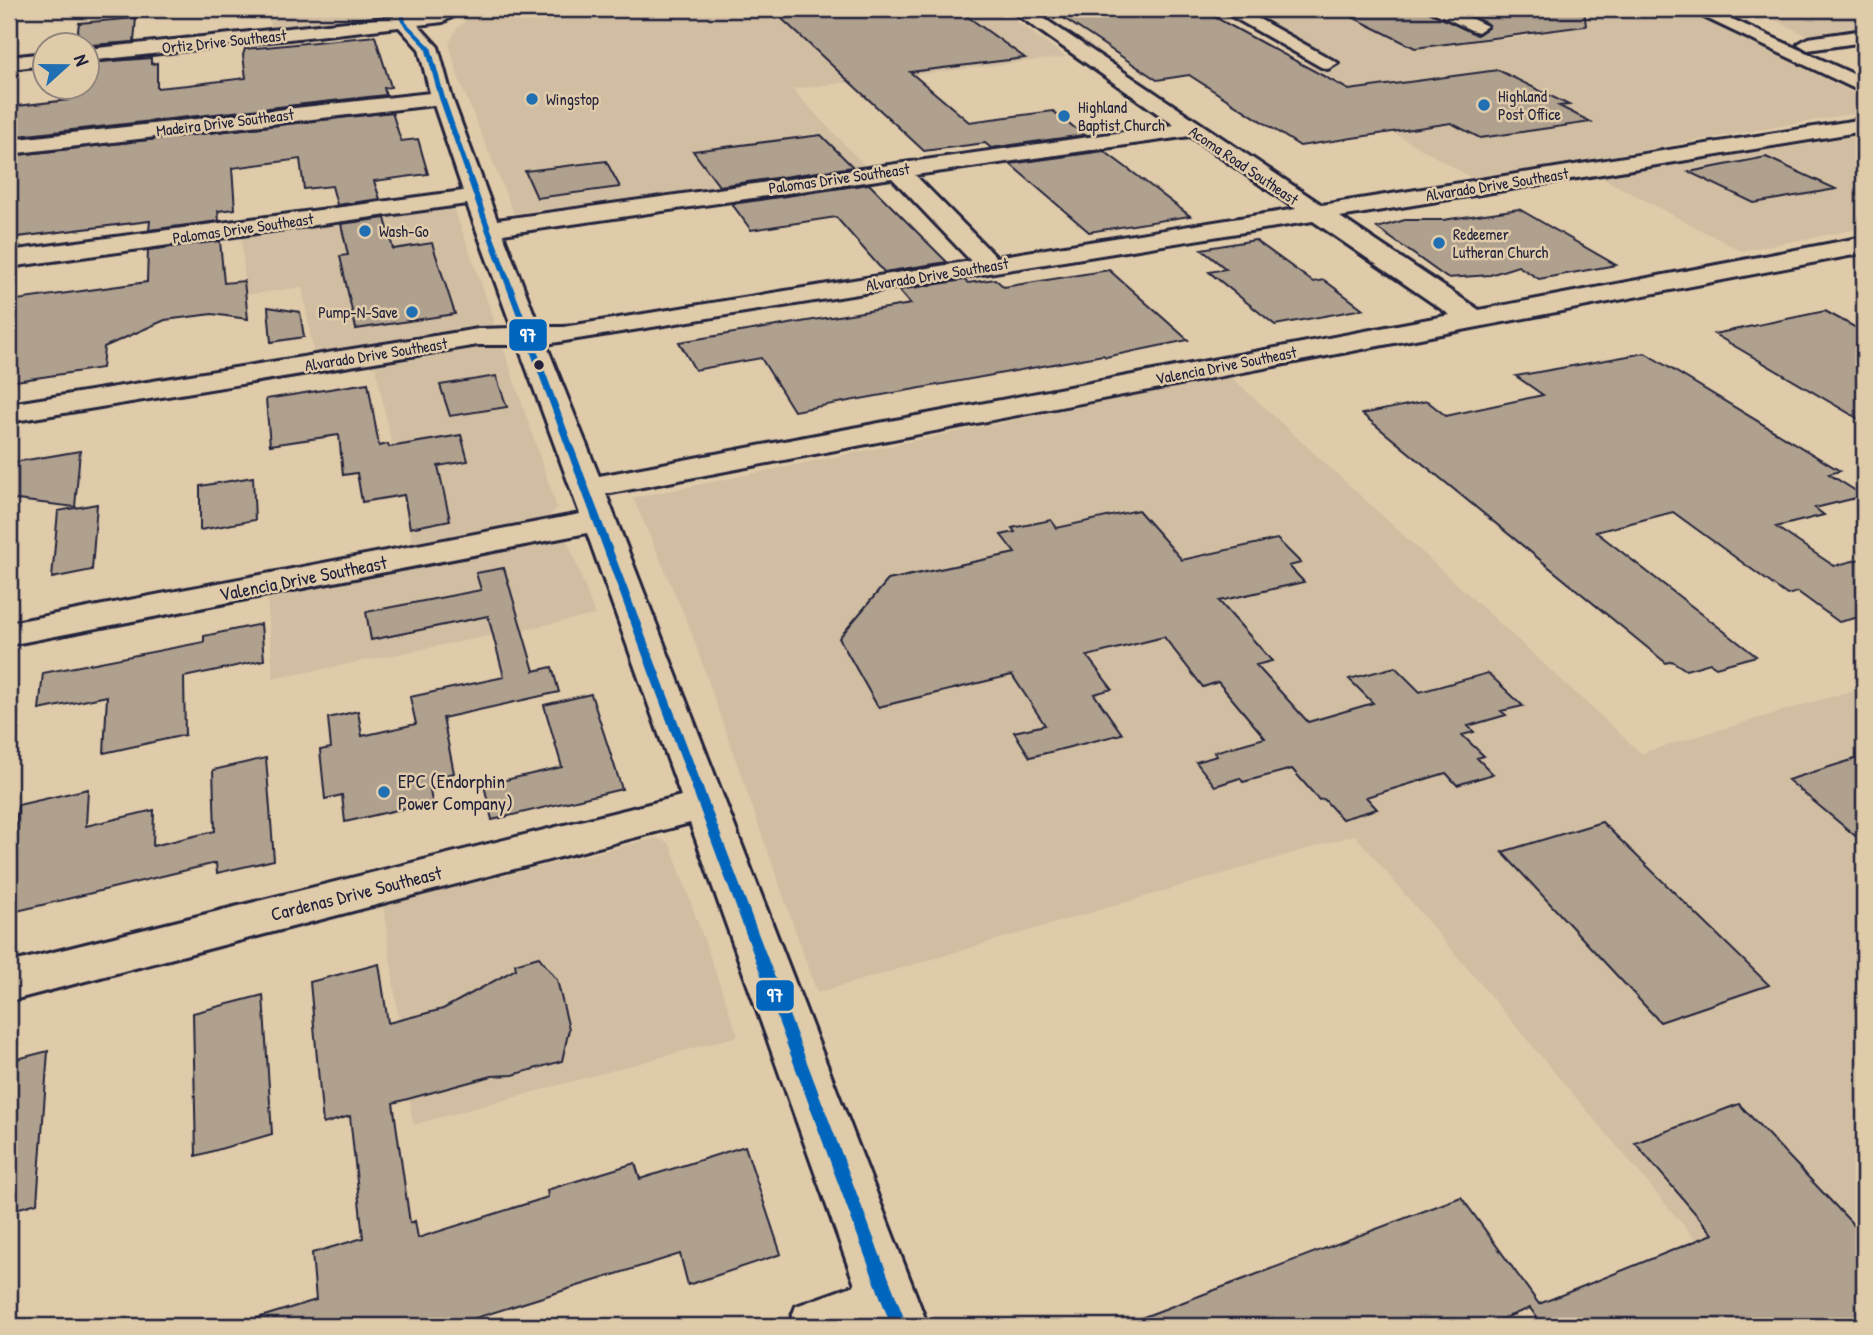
<svg xmlns="http://www.w3.org/2000/svg" width="1873" height="1335" font-family="'Patrick Hand',sans-serif">
  <style>
    .built { fill: #d1bea2 }
    .building { fill: #b0a18f; stroke: #22223b; stroke-width: 2 }
    .lines { fill: none; stroke-linecap: round; stroke-linejoin: round }
    .minor-casing { stroke: #22223b; stroke-width: 6 }
    .major-casing { stroke: #22223b; stroke-width: 6 }
    .minor { fill: #dfcbaa; fill-rule: evenodd }
    .major { fill: #dfcbaa; fill-rule: evenodd }
    .bus-1-casing { stroke: #dfcbaa; stroke-width: 6 }
    .bus-1 { fill: #0065bd; fill-rule: evenodd }
    .poi-dot { fill: #1f6fb2; stroke: #dfcbaa; stroke-width: 2.5 }
    .bus-dot { fill: #22223b; stroke: #dfcbaa; stroke-width: 2.5 }
    .labels { text-anchor: middle; dominant-baseline: central; stroke-width: 5; stroke-linejoin: round; paint-order: stroke }
    .far-street-label { font-size: 16px; fill: #22223b; stroke: #dfcbaa }
    .far-poi-label { font-size: 16px; fill: #22223b; stroke: #dfcbaa; text-anchor: start }
    .street-label { font-size: 19px; fill: #22223b; stroke: #dfcbaa }
    .poi-label { font-size: 19px; fill: #22223b; stroke: #dfcbaa; text-anchor: start }
    .line-badge { stroke: #dfcbaa; stroke-width: 2.5 }
    .badge-label { font-size: 19px; text-anchor: middle; font-weight: bold; fill: #fff }
  </style>
  <rect width="100%" height="100%" fill="#dfcbaa"/>
  <filter id="ink" filterUnits="userSpaceOnUse"><feTurbulence type="fractalNoise" baseFrequency=".0143" numOctaves="2"/><feDisplacementMap in="SourceGraphic" scale="14" xChannelSelector="R" yChannelSelector="G"/><feConvolveMatrix kernelMatrix="1 2 1 2 8 2 1 2 1" color-interpolation-filters="sRGB"/></filter>
  <g filter="url(#ink)">
    <!-- built -->
    <path class="built" d="M269,9h119l3,9 -120,14z
      M467,9h532l67,48 -274,32 74,78 -352,47 -55,-134 -10,-36 8,-16 13,-11z
      M1241,9h183l27,12 5,7 33,5 14,6 32,-4 -36,-4 -8,-9 -26,-5 -18,-8h237l180,89v14l-390,67 -192,-110 56,-8z
      M1750,9h114v19l-55,8z
      M1864,135v93l-123,23 -141,-74z
      M446,207l8,1 41,114 -3,4 -178,29 -12,-68 -56,8 -5,-61z
      M492,342l8,2 4,6 53,158 -9,9 -135,27 -39,-183z
      M1230,376l411,377 223,-66v639h-96l-413,-491 -538,158 -128,-367 -56,-128z
      M549,539l17,1 4,6 25,69 -322,64 -6,-85z
      M655,838l13,4 4,7 66,187 -325,89 -30,-219z"/>
    <!-- building -->
    <path class="building" d="M778,9h179l68,49 -115,14 59,50 84,-11 31,24 -93,13 -6,-5 -61,8 -143,-133h5z
      M1050,9h150l149,81 149,-20 71,35 -10,1 32,16 -111,16 -29,-15 -151,23 -111,-71 -32,5z
      M1336,9h89l52,26 12,-10 -32,-16h127l2,17 -171,22z
      M136,18l-2,24 -58,4 3,-23z
      M375,36l16,51 -7,1 2,7 -377,42v-30l59,-7 2,-12h18v-25l63,-5v6l6,-1v25l31,-3 58,-7 -3,-23 2,-6z
      M392,112l9,29 17,-2 10,35 -54,7 6,18 -43,6 -5,-19 -28,3 -4,-30 -68,9 3,41 -17,2 1,10 -70,9 1,-9 -141,17v-82z
      M821,135l32,32 -134,19 -26,-35z
      M1104,151l35,26 51,39 -101,16 -79,-68z
      M1766,157l70,32 -82,14 -65,-31z
      M606,161l14,26 -83,11 -12,-27z
      M869,184l78,78 -63,10 -48,-55 -85,13 -19,-26z
      M1519,209l97,56 -77,14 -21,-13 -28,9 -43,3 -70,-50 28,-8h38z
      M385,218l8,31 39,-6 23,71 -99,15 -16,-73 8,-1 -7,-31z
      M1255,240l58,42 11,-2 39,29 -88,16 -66,-53 17,-3 -25,-20z
      M220,241l4,42 20,-2 4,38 -36,-5 -47,6 -61,27 -2,21 -93,14v-81l138,-19 1,-32z
      M1109,270l79,70 -82,17 -3,-2 -309,56 -33,-53 -66,12 -16,-28 232,-38 -12,-14 65,-10 4,3 27,-4 9,8z
      M268,307l32,5 4,25 -33,5z
      M1825,311l39,21v90l-150,-88z
      M1645,353l195,118 -11,3 35,22 -49,12 9,7 -48,12 58,39 30,-8v58l-25,6 -41,-30 -11,3 -114,-83 -77,20 160,124 -40,11 -6,-4 -24,7 -14,-9 -6,2 -304,-249 65,-13 19,15 97,-21 -27,-19z
      M496,376l11,31 -57,9 -10,-31z
      M368,383l11,63 9,-2 1,3 72,-12 7,26 -30,5 12,54 -40,8 -6,-33 -42,7 -5,-29 -14,2 -4,-40 -69,10 -4,-46z
      M80,451l-5,56 -66,-8v-36z
      M253,477l2,43 -55,10v-44z
      M97,504l-5,66 -40,8 6,-67z
      M1138,510l44,50 95,-21 24,24 -12,3 15,16 -85,19 53,60 -16,4 52,57 65,-19 -24,-24 46,-12 25,25 68,-19 35,33 -22,5 5,4 -38,11 6,6 -12,3 22,21 -7,2 16,16 -36,11 -11,-12 -80,24 11,12 -35,10 -18,-20 -5,1 -27,-31 -49,13 -3,-4 -25,8 -19,-24 21,-6 -3,-4 51,-14 -47,-56 -15,5 -39,-50 -77,19 25,33 -18,5 28,40 -92,23 -16,-25 31,-7 -33,-50 -134,32 -39,-69 49,-58 127,-27 -14,-18 14,-3 -3,-4 39,-8 6,8z
      M504,568l30,103 18,-4 7,25 -116,26 11,55 -26,6 4,23 -87,20 -3,-27 -17,4 -5,-49 11,-2 -3,-30 30,-7 4,25 54,-12 -6,-27 94,-20 -16,-61 -117,24 -5,-28 115,-22 -5,-17z
      M261,624l3,36 -80,17 1,58 -81,18 3,-57 -68,14 4,-37 161,-31v-6z
      M591,694l31,95 -130,31 -8,-35 78,-18 -18,-62z
      M1864,756v87l-76,-63z
      M266,758l8,102 -57,13 -1,-10 -207,50 9,-108 70,-16 -2,37 68,-16 -1,36 62,-15 -2,-61z
      M1602,822l167,163 -109,37 -158,-170z
      M539,957l18,23 12,49 -7,32 -49,14 -21,1 -99,27 17,120 5,-2 3,17 130,-41 -1,-7 88,-27 5,16 105,-33 36,108 -93,31 -8,-31 -230,72h-198l-1,-6 65,-20 -4,-47 51,-15 -13,-122 -27,8 -13,-142 69,-18 9,59 55,-14 73,-40 -1,-5z
      M263,995l9,139 -76,22 -3,-143z
      M48,1051l-11,152 -28,8v-150z
      M1739,1104l125,132v90h-321l-13,-18 -46,18h-359v-2l336,-127 78,107 174,-70 -78,-91z"/>
    <g class="lines">
      <defs>
        <path id="minor" d="M393,9h18l1,6 31,-3 9,5 -9,5 -25,3 20,22 14,51 45,122 677,-95 -165,-116h21l292,196 542,-86v12l-524,86 139,93 385,-73v16l-1258,241 322,832h-140l8,-20 59,-21 -165,-462 -681,178v-38l672,-167 -94,-263 -578,112v-22l571,-109 -62,-169h-40l-469,77v-18l469,-75 34,-1 -45,-124 -458,63v-16l454,-60 -29,-86 -425,49v-14l421,-47 -11,-44 -20,-22 -311,34v-12l306,-32zM1190,136l106,73 -300,48 -81,-82zM892,178l79,83 -408,66h-24l-36,-93zM1313,221l137,94 -851,161 -53,-132z
          M1219,9h22l97,54 -10,6 -7,-2z
          M1427,9h24l36,17 -9,6 -7,-2z
          M1864,30v12l-56,8 -10,-6 10,-6z
          M46,53v12l-37,4v-12z"/>
        <path id="major" d="M1687,9h23l154,70v14z"/>
      </defs>
      <!-- minor casing -->
      <use href="#minor" class="minor-casing"/>
      <!-- major casing -->
      <use href="#major" class="major-casing"/>
      <!-- minor -->
      <use href="#minor" class="minor"/>
      <!-- major -->
      <use href="#major" class="major"/>
      <defs>
        <path id="bus-1" d="M400,9h4l2,13 25,25 14,51 46,131 416,1097h-16l-406,-1097 -46,-131 -14,-51 -24,-25z"/>
      </defs>
      <!-- bus-1 casing -->
      <use href="#bus-1" class="bus-1-casing"/>
      <!-- bus-1 -->
      <use href="#bus-1" class="bus-1"/>
    </g>
  </g>
  <!-- markers -->
  <g class="poi-dot">
    <circle cx="532" cy="99" r="7"/>
    <circle cx="1484" cy="105" r="7"/>
    <circle cx="1064" cy="116" r="7"/>
    <circle cx="365" cy="231" r="7"/>
    <circle cx="1439" cy="243" r="7"/>
    <circle cx="412" cy="312" r="7"/>
    <circle cx="384" cy="792" r="7"/>
  </g>
  <circle class="bus-dot" cx="539" cy="365" r="6"/>
  <g class="labels">
    <!-- far-street labels -->
    <g class="far-street-label">
      <text transform="translate(224 41) rotate(-6)">Ortiz Drive Southeast</text>
      <text transform="translate(225 122) rotate(-7)">Madeira Drive Southeast</text>
      <text transform="translate(1244 165) rotate(34)">Acoma Road Southeast</text>
      <text transform="translate(839 178) rotate(-8)">Palomas Drive Southeast</text>
      <text transform="translate(1497 184) rotate(-9)">Alvarado Drive Southeast</text>
      <text transform="translate(243 228) rotate(-8)">Palomas Drive Southeast</text>
      <text transform="translate(937 274) rotate(-9)">Alvarado Drive Southeast</text>
      <text transform="translate(376 354) rotate(-9)">Alvarado Drive Southeast</text>
      <text transform="translate(1226 365) rotate(-11)">Valencia Drive Southeast</text>
    </g>
    <!-- far-poi labels -->
    <g class="far-poi-label">
      <text x="1498" y="96">Highland<tspan x="1498" dy="18">Post Office</tspan></text>
      <text x="546" y="99">Wingstop</text>
      <text x="1078" y="107">Highland<tspan x="1078" dy="18">Baptist Church</tspan></text>
      <text x="379" y="231">Wash-Go</text>
      <text x="1453" y="234">Redeemer<tspan x="1453" dy="18">Lutheran Church</tspan></text>
      <text x="398" y="312" text-anchor="end">Pump-N-Save</text>
    </g>
    <!-- street labels -->
    <g class="street-label">
      <text transform="translate(303 578) rotate(-11)">Valencia Drive Southeast</text>
      <text transform="translate(356 893) rotate(-14)">Cardenas Drive Southeast</text>
    </g>
    <!-- poi labels -->
    <g class="poi-label">
      <text x="398" y="781">EPC (Endorphin<tspan x="398" dy="22">Power Company)</tspan></text>
    </g>
  </g>
  <g class="line-badge">
    <rect x="508" y="318" width="40" height="34" rx="7" fill="#0065bd"/>
    <rect x="755" y="979" width="40" height="33" rx="7" fill="#0065bd"/>
  </g>
  <g class="badge-label">
    <text x="528" y="342">97</text>
    <text x="775" y="1002">97</text>
  </g>
  <!-- margin -->
  <rect width="1873" height="1335" fill="none" stroke="#dfcbaa" stroke-width="35"/>
  <rect x="18" y="18" width="1838" height="1300" fill="none" stroke="#22223b" stroke-width="2.5" filter="url(#ink)"/>
  <!-- north arrow -->
  <g transform="translate(66 66) rotate(69)"><circle r="33" fill="#dfcbaa" stroke="#93877e" stroke-width="2"/>
  <path d="M0-5L12 26L0 18L-12 26Z" fill="#1f6fb2"/>
  <text y="-10" font-size="19" font-weight="bold" text-anchor="middle" fill="#22223b">N</text>
  </g>
</svg>
